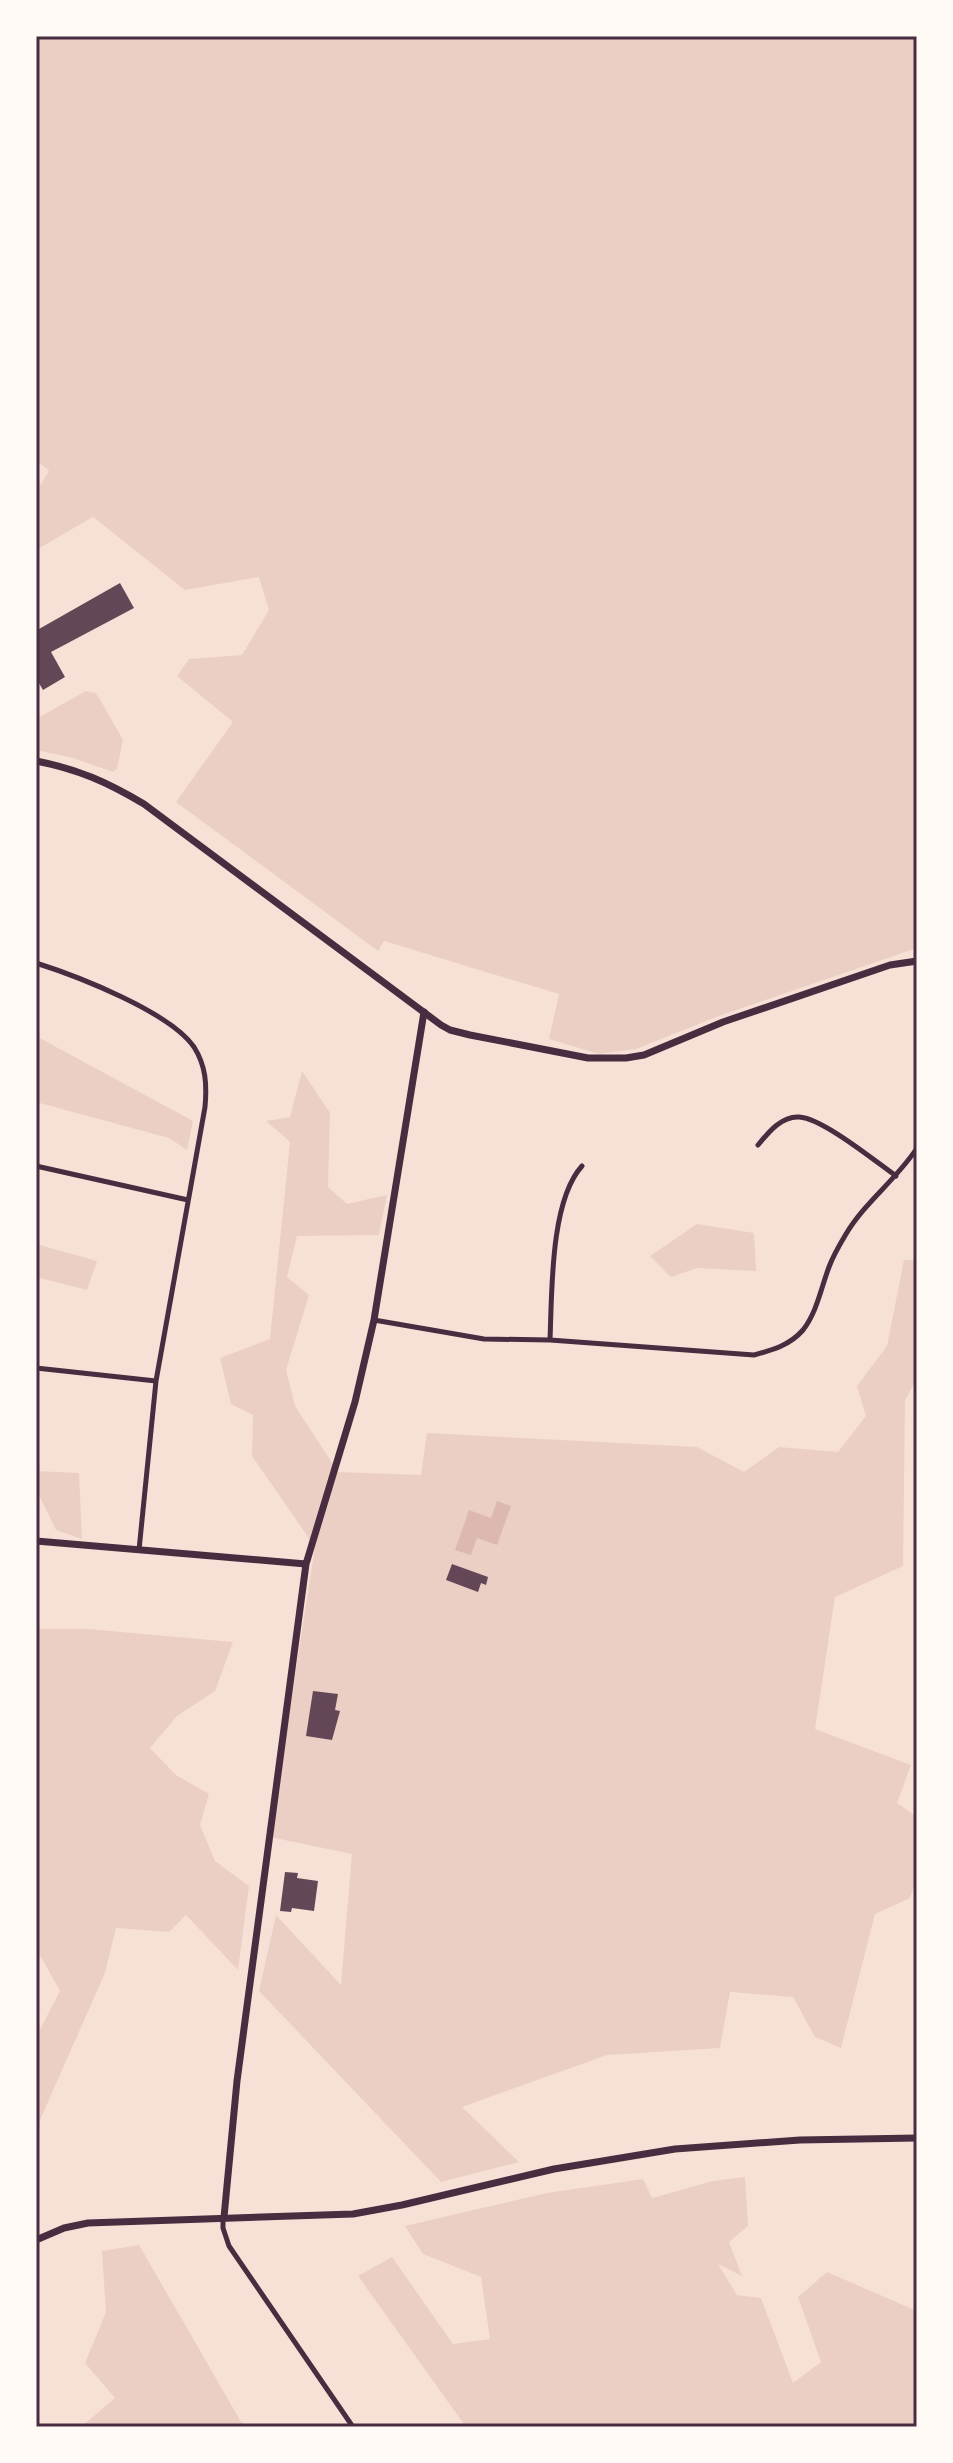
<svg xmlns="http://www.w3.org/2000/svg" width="953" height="2463" font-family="Karla,sans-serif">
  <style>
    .green { fill: #ebcfc5 }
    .water { fill: #dcb8b0 }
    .building { fill: #644757 }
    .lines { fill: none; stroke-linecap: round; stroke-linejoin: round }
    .minor { stroke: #4a2c40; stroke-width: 5 }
    .tertiary { stroke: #4a2c40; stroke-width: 7 }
    .secondary { stroke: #4a2c40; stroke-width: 7 }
    .neatline { fill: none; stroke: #4a2c40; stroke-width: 3 }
  </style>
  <rect width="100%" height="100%" fill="#f7e1d7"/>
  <!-- green -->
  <path class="green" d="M36,36h881v912l-198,68 -83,33 -37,5 -50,-15 10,-45 -175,-53 -6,10 -202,-149 57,-80 -56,-46 12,-17 53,-4 27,-45 -10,-33 -74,13 -92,-73 -57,33v-58l13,-21 -13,-11z
    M86,691l9,2 3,3 25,44 -6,29 -4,3 -40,-14 -37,-8v-31z
    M36,1036l157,85 -6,29 -18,-12 -133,-36z
    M302,1071l28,42 -2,74 19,17 40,-9 -8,40 -82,1 -10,41 22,18 -23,75 9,36 43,66 83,3 6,-42 270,14 47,25 35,-25 59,5 28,-36 -9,-30 30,-40 17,-86h13v118l-12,23 -2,165 -68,31 -20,132 96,36 -14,38 20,14v60l-7,21 -35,16 -34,134 -26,-11 -22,-40 -63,-5 -10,56 -113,7 -145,52 57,55 -78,20 -182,-191 17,-76 65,70 11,-131 -82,-17 45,-290 -63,-91 1,-41 -22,-11 -11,-46 50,-19 20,-197 -24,-21 24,-4z
    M697,1224l57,9 2,38 -59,-3 -26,9 -21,-21z
    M36,1244l61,17 -10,29 -51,-13z
    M36,1471l43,2 3,66 -26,-9 -20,-41z
    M36,1629h52l145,13 -18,49 -38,25 -27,32 26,27 33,19 -9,31 15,36 34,25 -11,84 -52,-55 -17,17 -53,-4 -11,45 -69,156v-92l24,-46 -24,-43z
    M745,2177l3,49 -19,16 13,34 -24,-12 19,31 24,3 32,85 28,-21 -23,-65 29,-25 90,39v116h-451l-108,-151 34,-19 61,87 37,-5 -9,-62 -58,-23 -18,-28 142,-33 96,-14 9,19 61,-17z
    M139,2245l101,175 8,7h-167l34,-29 -30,-35 21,-51 -4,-61z"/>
  <!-- water -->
  <path class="water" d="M497,1501l14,5 -14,39 -20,-7 -6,17 -16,-5 14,-40 22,8z"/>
  <!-- building -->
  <path class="building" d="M120,583l14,25 -83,44 14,25 -22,13 -7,-12v-54l3,5z
    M452,1564l36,13 -2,8 -5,-2 -3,9 -32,-12z
    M313,1691l25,3 -3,16 5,1 -8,29 -26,-4z
    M285,1872l13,1 -1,5 21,3 -4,30 -22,-3 -1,4 -11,-1z"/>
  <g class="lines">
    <!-- minor -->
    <path class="minor" d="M36,963c41,13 134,49 158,84 12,19 13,38 11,60l-49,274 -17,169
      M758,1145c10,-12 23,-29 41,-28 23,1 76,44 97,59
      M36,1166l152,34
      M374,1320l110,19 66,1 204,15c19,-5 36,-10 49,-25 14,-18 18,-42 26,-63 4,-11 11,-23 17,-33 19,-32 51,-55 71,-86
      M550,1340c2,-47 0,-139 32,-174
      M36,1368l120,13
      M223,2218v10l6,18 124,181"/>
    <!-- tertiary -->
    <path class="tertiary" d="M36,1541l270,23
      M224,2217l13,-136 69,-517 49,-162 19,-82 50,-308
      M36,2240l28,-12 24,-5 265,-9 49,-9 152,-36 121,-20 125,-9 117,-2"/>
    <!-- secondary -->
    <path class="secondary" d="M36,761c42,8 71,21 108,43l297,221 9,5 20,5 118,23h38l18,-3 79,-33 167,-57 27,-4"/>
  </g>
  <!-- border -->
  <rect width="953" height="2463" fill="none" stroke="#fffaf5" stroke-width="76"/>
  <rect x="38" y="38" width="877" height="2387" class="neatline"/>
</svg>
